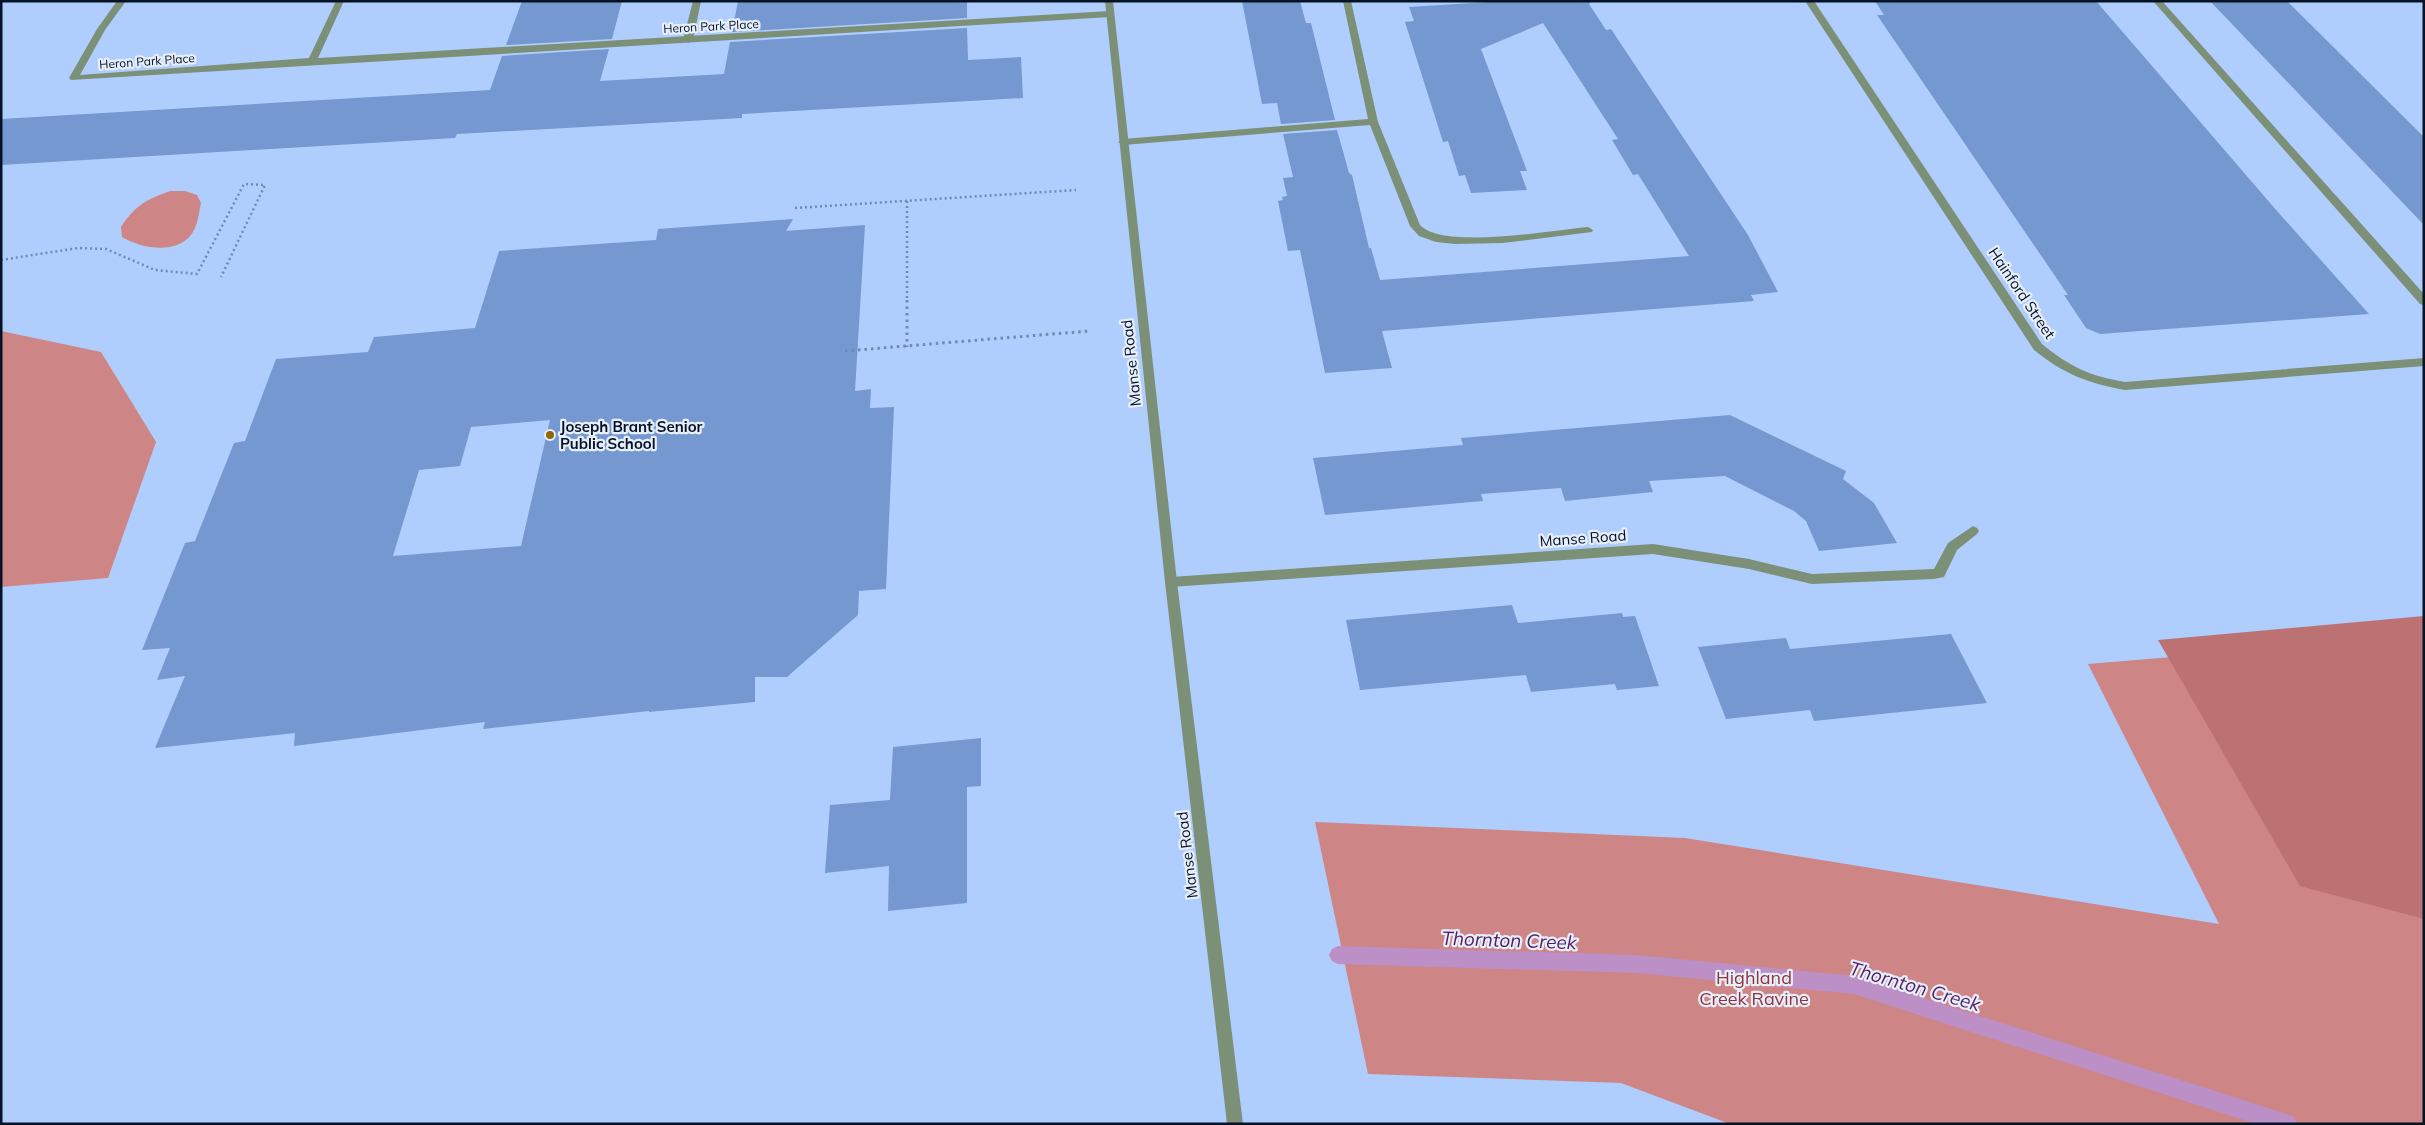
<svg xmlns="http://www.w3.org/2000/svg" width="2425" height="1125" font-family="Mulish,sans-serif">
  <style>
    .green { fill: #ce8585 }
    .forest { fill: #bc7272 }
    .lines { fill: none; stroke-linecap: round; stroke-linejoin: round }
    .stream { fill: #bc8fc7; fill-rule: evenodd }
    .building { fill: #7598d0; fill-rule: evenodd }
    .path-far1 { stroke: #728aaf; stroke-width: 2.5; stroke-dasharray: 2 3; stroke-linecap: butt }
    .path { stroke: #728aaf; stroke-width: 3; stroke-dasharray: 2.5 4; stroke-linecap: butt }
    .service { fill: #7c9078; fill-rule: evenodd }
    .minor { fill: #7c9078; fill-rule: evenodd }
    .tertiary { fill: #7c9078; fill-rule: evenodd }
    .poi-dot { fill: #8f660c; stroke: #e6eefa; stroke-width: 2 }
    .labels { text-anchor: middle; dominant-baseline: central; stroke-width: 4.5; stroke-linejoin: round; paint-order: stroke }
    .far-street-label { font-size: 12px; fill: #061327; stroke: #e6eefa }
    .street-label { font-size: 15px; fill: #061327; stroke: #e6eefa }
    .poi-label { font-size: 15px; font-weight: bold; fill: #061327; stroke: #e6eefa; text-anchor: start }
    .near-park-label { font-size: 18px; fill: #90343a; stroke: #e6eefa }
    .near-water-label { font-size: 19px; font-style: italic; fill: #551d61; stroke: #e6eefa }
  </style>
  <rect width="100%" height="100%" fill="#b0cefd"/>
  <!-- green -->
  <path class="green" d="M170,191h15l12,4 4,8c-2,9 -3,20 -7,27 -13,26 -52,19 -72,7l-1,-10c14,-21 24,-27 49,-36z
    M1,331l100,21 55,90 -48,136 -107,9z
    M2424,636v488h-694l-109,-41 -253,-9 -53,-252 370,16 534,86 -131,-260z"/>
  <!-- forest -->
  <path class="forest" d="M2424,616v303l-124,-33 -142,-246z"/>
  <g class="lines">
    <!-- stream -->
    <path class="stream" d="M1338,946l299,9 217,21 433,138 7,3 3,7h-41l-402,-130 -217,-21 -299,-9 -6,-3 -3,-6 3,-6z"/>
  </g>
  <!-- building -->
  <path class="building" d="M522,1h100l-10,38 -106,6z
    M738,1h229v17l-235,14z
    M1242,1h58l6,22h5l24,97 -54,4 -4,-21 -15,1z
    M1505,1h87l-3,3 17,26 5,-1 137,206 30,57 -27,3 3,6 -372,30 10,37 -67,5 -25,-123 -12,1 -10,-50 5,-1 -1,-3 5,-1 -4,-18 10,-1 -10,-43 54,-4 12,43 3,2 17,73h2l9,32 309,-24 -51,-82 -5,1 -21,-35 6,-1 -75,-116 -62,26 46,122h-7l7,19 -56,3 -6,-18 -6,1 -11,-35 -5,1 -38,-120 9,-1 -5,-14z
    M1875,1h221l181,210 92,103 -269,20 -14,-6 -22,-33h4l-191,-280h7z
    M2210,1h77l137,136v88z
    M967,28l1,32 53,-3 2,41 -281,16v4l-285,16 -2,4 -454,27v-46l489,-29 12,-34 107,-7 -9,32 124,-7 6,-32z
    M793,219l-7,12 79,-6 -10,166 16,-2 -1,19 24,-1 -8,182 -27,2 -1,24 -71,62h-32v25l-106,10v-1l-166,18 2,-7 -191,24 1,-13 -140,15 30,-72 -28,4 13,-32 -28,2 43,-107 10,-2 39,-98 11,-2 31,-82 92,-7 6,-15 101,-9 24,-77 157,-11 2,-11zM550,420l-29,126 -128,10 26,-86 41,-4 11,-39z
    M1730,415l116,56 -3,8 31,24 23,40 -78,8 -13,-30 -12,-10 -69,-35 -76,5 4,11 -88,9 -4,-13 -80,6 2,7 -158,14 -12,-57 150,-13 -2,-7z
    M1512,605l6,18 104,-10 1,4 12,-1 24,70 -42,4 -2,-6 -84,8 -5,-17 -166,15 -14,-70z
    M1951,634l36,69 -173,18 -4,-11 -84,9 -28,-72 88,-9 4,11z
    M981,738v48l-14,1v116l-79,8 1,-45 -64,7 5,-68 60,-5 3,-53z"/>
  <g class="lines">
    <!-- path-far1 -->
    <path class="path-far1" d="M907,201v100
      M795,208l281,-18
      M1,260l77,-12 28,1 49,21 42,4 47,-90 21,1 -44,92"/>
    <!-- path -->
    <path class="path" d="M907,300v47
      M845,351l244,-20"/>
    <!-- service -->
    <path class="service" d="M693,1h8l-8,39 -5,3 -5,-3z
      M1343,1h8l27,121 42,103c23,25 133,5 168,2l5,3 -1,2 -89,11 -48,1 -19,-2 -17,-6 -9,-10 -40,-101 -247,20 -5,-3 5,-3 245,-20z
      M1973,526l4,2 2,3 -2,3 -20,16 -13,27 -10,2 -122,5 -63,-15 -96,-15 -482,33 -4,-1 -2,-4 2,-4 4,-1 482,-33 96,15 63,15 122,-5 14,-26z"/>
    <!-- minor -->
    <path class="minor" d="M117,1h9l-21,29 -25,45 229,-17 27,-57h8l-26,57 792,-47 4,3 -4,3 -1039,63 -2,-2 28,-49z
      M1805,1h9l228,343c28,23 48,32 83,38l299,-24v8l-299,24c-38,-7 -61,-16 -91,-40z
      M2153,1h9l262,293v11l-4,-1z"/>
    <!-- tertiary -->
    <path class="tertiary" d="M1105,1h8l64,581 66,542h-16l-62,-542z"/>
  </g>
  <!-- markers -->
  <circle class="poi-dot" cx="550" cy="435" r="5"/>
  <g class="labels">
    <!-- far-street labels -->
    <g class="far-street-label">
      <text transform="translate(711 26) rotate(-3)">Heron Park Place</text>
      <text transform="translate(147 61) rotate(-4)">Heron Park Place</text>
    </g>
    <!-- street labels -->
    <g class="street-label">
      <text transform="translate(2022 293) rotate(56)">Hainford Street</text>
      <text transform="translate(1131 363) rotate(-96)">Manse Road</text>
      <text transform="translate(1583 538) rotate(-4)">Manse Road</text>
      <text transform="translate(1187 855) rotate(-97)">Manse Road</text>
    </g>
    <!-- poi labels -->
    <g class="poi-label">
      <text x="560" y="426">Joseph Brant Senior<tspan x="560" dy="17">Public School</tspan></text>
    </g>
    <!-- near-park labels -->
    <g class="near-park-label">
      <text x="1754" y="977">Highland<tspan x="1754" dy="21">Creek Ravine</tspan></text>
    </g>
    <!-- near-water labels -->
    <g class="near-water-label">
      <text transform="translate(1509 940) rotate(2)">Thornton Creek</text>
      <text transform="translate(1915 986) rotate(16)">Thornton Creek</text>
    </g>
  </g>
  <!-- border -->
  <rect width="2425" height="1125" fill="none" stroke="#061327" stroke-width="5"/>
</svg>
